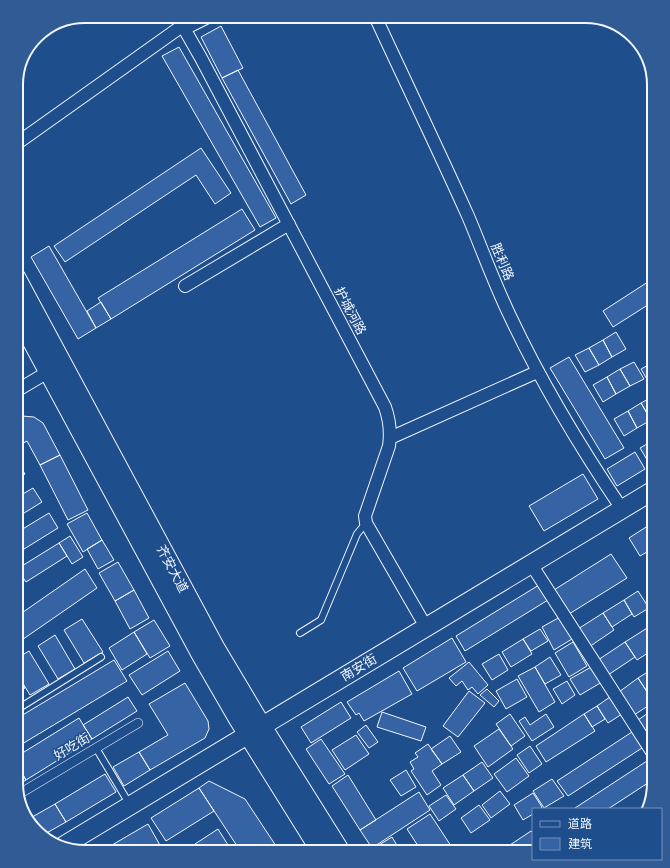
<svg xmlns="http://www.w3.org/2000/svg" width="670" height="868" font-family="'Varela Round','Noto Sans SC',sans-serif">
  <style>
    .building { fill: #3563a3; stroke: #f2f6ff }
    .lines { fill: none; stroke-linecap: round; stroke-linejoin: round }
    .service-casing { stroke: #f2f6ff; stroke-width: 8 }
    .pedestrian-casing { stroke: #f2f6ff; stroke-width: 10 }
    .minor-casing { stroke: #f2f6ff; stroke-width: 14 }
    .secondary-casing { stroke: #f2f6ff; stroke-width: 20 }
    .service { stroke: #1f4e8c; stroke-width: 6 }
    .pedestrian { stroke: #1f4e8c; stroke-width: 9 }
    .minor { stroke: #1f4e8c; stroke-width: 12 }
    .secondary { stroke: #1f4e8c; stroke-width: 18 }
    .labels { text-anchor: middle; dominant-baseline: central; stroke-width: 3; stroke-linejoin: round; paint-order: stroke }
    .street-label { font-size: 13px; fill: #f2f6ff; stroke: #1f4e8c }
    .rim { fill: none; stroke: #f2f6ff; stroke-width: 2 }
  </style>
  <rect width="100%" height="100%" fill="#1f4e8c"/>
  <!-- building -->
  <path class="building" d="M187,16h13l-10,5z
    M221,26l22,42 -21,10 -21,-41z
    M179,47l97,171 -16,9 -98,-171z
    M644,53l5,15 -8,-13z
    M238,70l68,125 -15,9 -69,-126z
    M201,148l30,45 -16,11 -19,-29 -131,87 -11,-16z
    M242,209l13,21 -144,89 -13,-21z
    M49,246l47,82 -18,11 -47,-82z
    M654,278v23l-41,26 -10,-16z
    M101,302l10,17 -15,9 -9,-17z
    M616,332l10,17 -14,8 -9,-17z
    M603,340l9,17 -13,8 -10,-17z
    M589,348l10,17 -14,7 -10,-17z
    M569,357l55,91 -19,11 -55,-91z
    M634,362l10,17 -14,7 -10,-17z
    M654,362v25l-2,1 -11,-19z
    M620,369l10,17 -14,8 -9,-17z
    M607,377l9,17 -13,8 -10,-17z
    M654,396v23l-3,1 -10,-17z
    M641,403l10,17 -14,8 -9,-17z
    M628,411l9,17 -13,8 -10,-17z
    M22,416l12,1 9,6 17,32 -20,10 -13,-24 -11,6v-27z
    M654,440v27l-2,1 -12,-20z
    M635,452l10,17 -28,17 -10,-17z
    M60,455l28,55 -20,10 -28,-55z
    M16,460l9,14 -9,5z
    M583,474l15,25 -54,32 -15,-25z
    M33,488l9,14 -26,16v-20z
    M49,513l9,15 -42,26v-21z
    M87,513l15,27 -19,12 -16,-28z
    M654,522v26l-14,8 -11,-18z
    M70,536l13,21 -11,7 -13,-21z
    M102,540l12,20 -16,9 -11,-20z
    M59,543l8,13 -41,26 -9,-13z
    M611,554l16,24 -58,36 -15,-24z
    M118,562l16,28 -19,11 -16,-28z
    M85,569l12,19 -81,56v-27z
    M654,579v10l-4,-7z
    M539,585l9,15 -83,51 -9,-15z
    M134,590l15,28 -19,11 -15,-28z
    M638,591l11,17 -15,9 -10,-17z
    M624,600l8,14 -20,13 -9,-14z
    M603,613l11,17 -25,17 -11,-18z
    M560,617l12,22 -18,11 -12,-23z
    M82,619l21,33 -19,11 -20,-33z
    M154,620l16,26 -20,12 -16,-26z
    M652,625l2,3v21l-17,11 -12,-18z
    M540,629l8,12 -17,10 -8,-12z
    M134,632l13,22 -25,16 -13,-22z
    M55,635l20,34 -17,10 -20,-33z
    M452,638l14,24 -49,29 -14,-23z
    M523,639l9,15 -21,13 -9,-15z
    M573,642l14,24 -18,11 -14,-24z
    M625,642l10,15 -27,18 -10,-15z
    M29,651l20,33 -19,11 -14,-23v-13z
    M168,651l12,20 -38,24 -13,-20z
    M499,654l9,16 -16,10 -10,-16z
    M550,657l11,18 -16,9 -10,-17z
    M114,660l13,21 -105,63 -6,-10v-15z
    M469,662l19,23 -10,9 -6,-7 -4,3 -6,-9 -6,5 -7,-8z
    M593,666l9,16 -22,13 -10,-16z
    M535,667l20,35 -16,10 -21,-36z
    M654,668v24l-5,3 -11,-17z
    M399,671l13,23 -48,27 -5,-8 -3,2 -9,-13z
    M16,674l9,14 -9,5z
    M638,678l16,24 -20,13 -15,-23z
    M517,679l10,18 -21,12 -10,-18z
    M567,681l8,14 -13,9 -9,-15z
    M185,683l23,38 1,8 -4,9 -55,32 -11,-18 29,-17 -19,-31z
    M487,689l12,12 -5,6 -14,-12z
    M469,691l16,12 -27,34 -15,-11z
    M128,697l9,14 -45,28 -9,-14z
    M610,697l12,17 -14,9 -11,-17z
    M341,702l10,16 -40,25 -10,-16z
    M597,706l8,13 -13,8 -8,-13z
    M654,709v26l-4,3 -12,-18z
    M382,712l44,15 -5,14 -44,-14z
    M510,714l15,22 -14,10 -15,-22z
    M546,714l8,13 -22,14 -13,-20 6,-4 5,8z
    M584,714l11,17 -49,31 -10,-16z
    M79,718l13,21 -66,41 -10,-17v-6z
    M366,725l12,17 -9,6 -12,-16z
    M499,729l14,20 -25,18 -14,-21z
    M632,732l10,16 -74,48 -11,-15z
    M356,735l13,19 -24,16 -13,-20z
    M450,736l11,16 -19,12 -11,-15z
    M321,739l24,35 -16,10 -23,-35z
    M428,744l14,20 -10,7 9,14 -14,10 -16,-24 3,-2 -4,-7 8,-5 -3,-4z
    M530,746l12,18 -13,9 -12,-18z
    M139,752l11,18 -26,16 -11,-19z
    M516,758l13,18 -22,16 -13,-18z
    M650,759l4,6v14l-46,30h-32l-1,-1z
    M482,762l11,16 -19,13 -11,-16z
    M18,767l8,13 -9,6 -1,-17z
    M406,770l10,17 -15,9 -11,-16z
    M105,774l11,18 -50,30 -11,-18z
    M348,775l28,45 -16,10 -28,-44z
    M463,775l11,16 -20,14 -11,-17z
    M552,779l12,17 -20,12 -11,-17z
    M209,781l36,18 35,53h-39l-42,-64z
    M199,788l15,23 -48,30 -15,-23z
    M500,791l10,13 -19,14 -9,-13z
    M419,792l11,18 -58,38 -12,-18z
    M533,793l9,14 -2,2h-7v5l-10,6 -9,-15z
    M446,795l10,14 -17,12 -10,-15z
    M55,804l11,18 -23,13 -16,-15z
    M479,805l11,15 -19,13 -10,-15z
    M430,814l25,38h-33l-15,-23z
    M148,824l13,23 -8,5h-53z
    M218,829l10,16 -11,7h-17l-5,-8z
    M531,831l2,2v19h-23l-3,-5z
    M392,837l9,15h-24l-3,-4z
    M467,845l5,7h-16z
    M193,847l3,5h-11z"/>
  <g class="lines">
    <defs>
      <path id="service" d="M300,633l21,-13 36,-86 9,-11
        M16,710l85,-53
        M96,748l34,57"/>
      <path id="pedestrian" d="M19,794l119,-71"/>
      <path id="minor" d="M177,16l24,42 184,349c5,14 6,25 4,39l-24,70 1,7 60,104
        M375,16c31,67 63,133 93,200 14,33 26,67 42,100 32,68 70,131 112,193
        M184,29l26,-13
        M16,144l166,-118
        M185,286l104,-62
        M16,391l32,-19
        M390,438l147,-66
        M531,564l123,191"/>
      <path id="secondary" d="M16,277l199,370 47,79 79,126
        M16,312l185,343 37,64 83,133
        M63,846l591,-356"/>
    </defs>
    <!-- service casing -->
    <use href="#service" class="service-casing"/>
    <!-- pedestrian casing -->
    <use href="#pedestrian" class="pedestrian-casing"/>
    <!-- minor casing -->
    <use href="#minor" class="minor-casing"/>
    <!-- secondary casing -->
    <use href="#secondary" class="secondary-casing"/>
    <!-- service -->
    <use href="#service" class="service"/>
    <!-- pedestrian -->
    <use href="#pedestrian" class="pedestrian"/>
    <!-- minor -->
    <use href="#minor" class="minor"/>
    <!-- secondary -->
    <use href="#secondary" class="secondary"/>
  </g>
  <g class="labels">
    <!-- street labels -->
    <g class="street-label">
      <text transform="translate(502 262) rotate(67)">胜利路</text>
      <text transform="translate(350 311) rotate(62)">护城河路</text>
      <text transform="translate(172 569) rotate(62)">齐安大道</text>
      <text transform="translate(359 668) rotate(-31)">南安街</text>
      <text transform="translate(72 747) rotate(-31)">好吃街</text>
    </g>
  </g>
  <!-- crop -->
  <path d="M0 0H670V868H0ZM85 23H585A62 62 0 0 1 647 85V783A62 62 0 0 1 585 845H85A62 62 0 0 1 23 783V85A62 62 0 0 1 85 23Z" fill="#305b95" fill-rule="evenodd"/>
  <path class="rim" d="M85 23H585A62 62 0 0 1 647 85V783A62 62 0 0 1 585 845H85A62 62 0 0 1 23 783V85A62 62 0 0 1 85 23Z"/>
  <!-- legend -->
  <rect x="532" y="808" width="130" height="52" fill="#1f4e8c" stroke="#7391ba"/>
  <rect x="540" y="821" width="20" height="6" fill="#1f4e8c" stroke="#7391ba"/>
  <text x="568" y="828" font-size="12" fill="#f2f6ff">道路</text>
  <rect x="540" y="838" width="20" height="12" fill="#3563a3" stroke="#7391ba"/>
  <text x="568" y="848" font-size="12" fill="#f2f6ff">建筑</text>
</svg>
